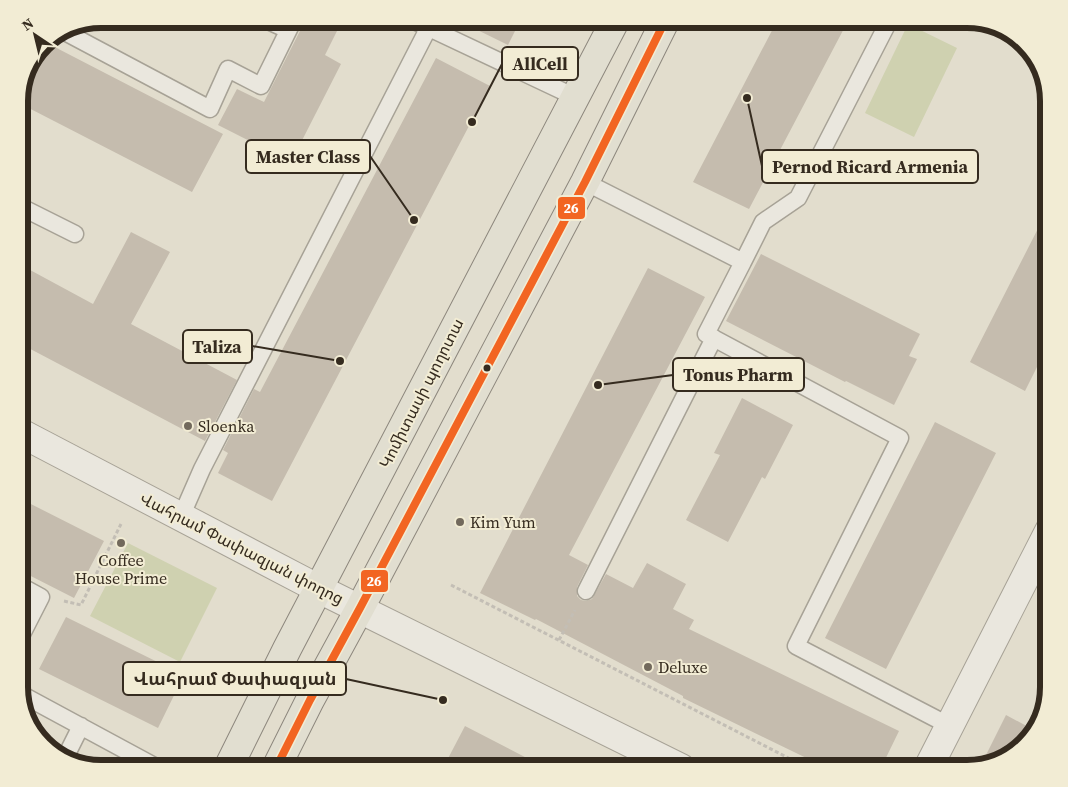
<svg xmlns="http://www.w3.org/2000/svg" width="1068" height="787" font-family="'Source Serif 4','Noto Sans Armenian',serif">
  <style>
    .green { fill: #cfd1b0 }
    .building { fill: #c5bcae }
    .lines { fill: none; stroke-linecap: round; stroke-linejoin: round }
    .service-casing { stroke: #a7a296; stroke-width: 19 }
    .minor-casing { stroke: #a7a296; stroke-width: 30 }
    .tertiary-casing { stroke: #a7a296; stroke-width: 30 }
    .primary-casing { stroke: #8d877d; stroke-width: 30 }
    .path { stroke: #c3beb5; stroke-width: 3; stroke-dasharray: 4 2.5; stroke-linecap: butt }
    .service { stroke: #eae7de; stroke-width: 16 }
    .minor { stroke: #eae7de; stroke-width: 28 }
    .tertiary { stroke: #eae7de; stroke-width: 28 }
    .primary { stroke: #e1ded0; stroke-width: 28 }
    .bus-1-casing { stroke: #f2ecd4; stroke-width: 11 }
    .bus-1 { stroke: #f26522; stroke-width: 8 }
    .bus-dot { fill: #352b1f; stroke: #f2ecd4; stroke-width: 2 }
    .poi-dot { fill: #72695c; stroke: #f2ecd4; stroke-width: 2 }
    .labels { text-anchor: middle; dominant-baseline: central; stroke-width: 4; stroke-linejoin: round; paint-order: stroke }
    .street-label { font-size: 16px; fill: #352b1f; stroke: #f2ecd4 }
    .poi-label { font-size: 16px; fill: #352b1f; stroke: #f2ecd4; text-anchor: start }
    .rim { fill: none; stroke: #352b1f; stroke-width: 6 }
    .leader { fill: none; stroke: #352b1f; stroke-width: 2 }
    .callout-dot { fill: #352b1f; stroke: #f2ecd4; stroke-width: 2 }
    .callout { fill: #f2ecd4; stroke: #352b1f; stroke-width: 2 }
    .callout-label { font-size: 18px; text-anchor: middle; font-weight: bold; fill: #352b1f }
    .line-badge { stroke: #f2ecd4; stroke-width: 2 }
    .badge-label { font-size: 14px; text-anchor: middle; font-weight: bold; fill: #fff }
  </style>
  <rect width="100%" height="100%" fill="#e2ddcd"/>
  <!-- green -->
  <path class="green" d="M908,24l49,24 -43,89 -49,-24z
    M128,543l89,45 -37,74 -90,-46z"/>
  <!-- building -->
  <path class="building" d="M306,19h7l24,12 -12,24 16,9 -50,98 -73,-37 19,-36 27,13z
    M455,19h66l-13,26z
    M778,19h71l-100,190 -56,-27z
    M45,42l178,92 -31,58 -173,-89v-8z
    M436,58l54,28 -218,415 -54,-28 10,-20 -5,-3 31,-61 6,3z
    M1049,207v136l-24,48 -55,-29z
    M131,232l39,20 -39,72 106,56 -32,61 -186,-98v-79l74,40z
    M761,254l159,80 -11,22 8,3 -23,46 -48,-24 -1,1 -119,-61z
    M648,268l57,29 -136,258 19,10 -11,22v9l4,4 5,1 6,-2 14,-25 27,14 14,-25 39,21 -13,25 21,11 -5,9 210,102 -18,37h-54l-144,-70v-2l-147,-77 -1,1 -55,-27z
    M742,398l51,27 -28,54 -3,-2 -34,65 -42,-22 34,-65 -6,-2z
    M935,422l61,31 -110,216 -61,-31z
    M19,498l85,43 -30,57 -55,-28z
    M66,617l118,58 -26,53 -119,-59z
    M1006,715l28,15 -2,6 -29,24 -22,5z
    M465,726l81,42h-103z"/>
  <g class="lines">
    <defs>
      <path id="service" d="M264,19l24,11
        M410,19l165,78
        M65,32l145,77 18,-40 33,17 33,-67
        M585,182l158,80 -37,72 194,104 -104,208 154,80
        M19,206l56,28
        M743,262l20,-40 35,-24 92,-179
        M181,517l21,-48 231,-450
        M586,591l128,-253
        M19,640l22,-43 -22,-12
        M19,693l139,75
        M66,756l15,-30"/>
      <path id="minor" d="M928,768l121,-237"/>
      <path id="tertiary" d="M19,432l300,157 362,179"/>
      <path id="primary" d="M228,768l59,-119 329,-630
        M276,768l34,-68 50,-92 225,-426 81,-163"/>
    </defs>
    <!-- service casing -->
    <use href="#service" class="service-casing"/>
    <!-- minor casing -->
    <use href="#minor" class="minor-casing"/>
    <!-- tertiary casing -->
    <use href="#tertiary" class="tertiary-casing"/>
    <!-- primary casing -->
    <use href="#primary" class="primary-casing"/>
    <!-- path -->
    <path class="path" d="M451,585l357,183
      M64,601l17,4 40,-81
      M559,640l16,-30"/>
    <!-- service -->
    <use href="#service" class="service"/>
    <!-- minor -->
    <use href="#minor" class="minor"/>
    <!-- tertiary -->
    <use href="#tertiary" class="tertiary"/>
    <!-- primary -->
    <use href="#primary" class="primary"/>
    <defs>
      <path id="bus-1" d="M276,768l34,-68 50,-92 225,-426 81,-163"/>
    </defs>
    <!-- bus-1 casing -->
    <use href="#bus-1" class="bus-1-casing"/>
    <!-- bus-1 -->
    <use href="#bus-1" class="bus-1"/>
  </g>
  <!-- markers -->
  <circle class="bus-dot" cx="487" cy="368" r="4.5"/>
  <g class="poi-dot">
    <circle cx="188" cy="426" r="5"/>
    <circle cx="460" cy="522" r="5"/>
    <circle cx="121" cy="543" r="5"/>
    <circle cx="648" cy="667" r="5"/>
  </g>
  <g class="labels">
    <!-- street labels -->
    <g class="street-label">
      <text transform="translate(421 393) rotate(-63)">Կոմիտասի պողոտա</text>
      <text transform="translate(242 548) rotate(27)">Վահրամ Փափազյան փողոց</text>
    </g>
    <!-- poi labels -->
    <g class="poi-label">
      <text x="198" y="426">Sloenka</text>
      <text x="470" y="522">Kim Yum</text>
      <text x="121" y="560" text-anchor="middle">Coffee<tspan x="121" dy="18">House Prime</tspan></text>
      <text x="658" y="667">Deluxe</text>
    </g>
  </g>
  <!-- crop -->
  <path d="M0 0H1068V787H0ZM101 28H967A73 73 0 0 1 1040 101V687A73 73 0 0 1 967 760H101A73 73 0 0 1 28 687V101A73 73 0 0 1 101 28Z" fill="#f2ecd4" fill-rule="evenodd"/>
  <path class="rim" d="M101 28H967A73 73 0 0 1 1040 101V687A73 73 0 0 1 967 760H101A73 73 0 0 1 28 687V101A73 73 0 0 1 101 28Z"/>
  <!-- callouts -->
  <path class="leader" d="M472 122L502 64M414 220L370 156M747 98L762 166M340 361L252 346M598 385L673 375M443 700L346 679"/>
  <g class="callout-dot">
    <circle cx="472" cy="122" r="5"/>
    <circle cx="414" cy="220" r="5"/>
    <circle cx="747" cy="98" r="5"/>
    <circle cx="340" cy="361" r="5"/>
    <circle cx="598" cy="385" r="5"/>
    <circle cx="443" cy="700" r="5"/>
  </g>
  <g class="callout">
    <rect x="502" y="47" width="76" height="33" rx="5"/>
    <rect x="246" y="140" width="124" height="33" rx="5"/>
    <rect x="762" y="150" width="216" height="33" rx="5"/>
    <rect x="183" y="330" width="69" height="33" rx="5"/>
    <rect x="673" y="358" width="131" height="33" rx="5"/>
    <rect x="123" y="662" width="223" height="33" rx="5"/>
  </g>
  <g class="callout-label">
    <text x="540" y="70">AllCell</text>
    <text x="308" y="163">Master Class</text>
    <text x="870" y="173">Pernod Ricard Armenia</text>
    <text x="217" y="353">Taliza</text>
    <text x="738" y="381">Tonus Pharm</text>
    <text x="235" y="685">Վահրամ Փափազյան</text>
  </g>
  <g class="line-badge">
    <rect x="557" y="196" width="29" height="24" rx="5" fill="#f26522"/>
    <rect x="360" y="569" width="29" height="24" rx="5" fill="#f26522"/>
  </g>
  <g class="badge-label">
    <text x="571" y="213">26</text>
    <text x="374" y="586">26</text>
  </g>
  <!-- north arrow -->
  <g transform="translate(35 35) rotate(325)" stroke="#f2ecd4" stroke-width="4" paint-order="stroke">
  <path d="M0-4L9 19L0 12L-9 19Z" fill="#352b1f"/>
  <text y="-8" font-size="14" font-weight="bold" text-anchor="middle" fill="#352b1f">N</text>
  </g>
</svg>
